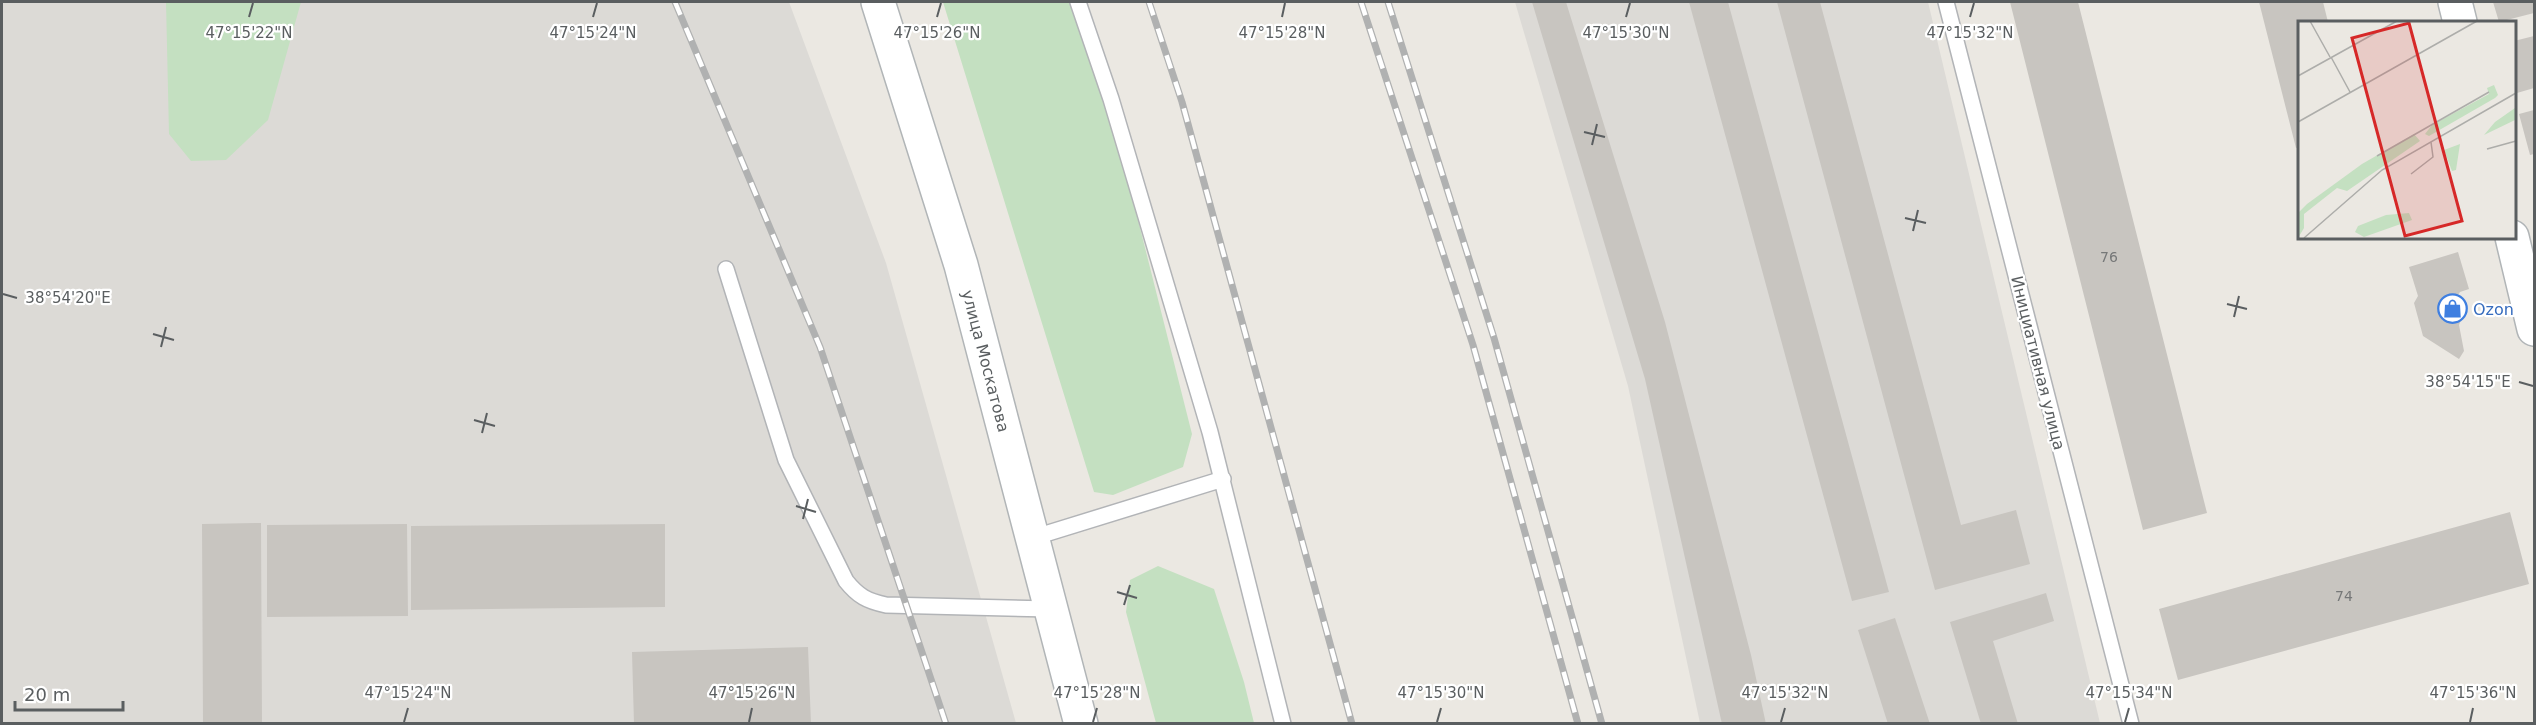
<svg xmlns="http://www.w3.org/2000/svg" width="2536" height="725" font-family="'DejaVu Sans',sans-serif">
  <style>
    .industrial { fill: #dcdad6 }
    .green { fill: #c4e0c1 }
    .building { fill: #c8c5c0 }
    .lines { fill: none; stroke-linecap: round; stroke-linejoin: round }
    .service-casing { stroke: #b2b4b7; stroke-width: 18 }
    .secondary-casing { stroke: #b1b5b7; stroke-width: 36 }
    .service { stroke: #fff; stroke-width: 15 }
    .secondary { stroke: #fff; stroke-width: 33 }
    .rail-casing { stroke: #b0b1b1; stroke-width: 7 }
    .rail { stroke: #fff; stroke-width: 4.5; stroke-dasharray: 14; stroke-linecap: butt }
    .ticks { fill: none; stroke: #5a5e60; stroke-width: 2 }
    .labels { text-anchor: middle; dominant-baseline: central; stroke-width: 4.5; stroke-linejoin: round; paint-order: stroke }
    .number-label { font-size: 14px; fill: #767878 }
    .shop-label { font-size: 16px; fill: #366cbe; stroke: #fff; text-anchor: start }
    .street-label { font-size: 16px; fill: #5a5e60; stroke: #fff }
    .inset-road { fill: none; stroke: #adadaa; stroke-width: 1.5 }
    .view { fill: #d62828; fill-opacity: 0.15; stroke: #d62828; stroke-width: 3 }
    .inset-edge { fill: none; stroke: #5a5e60; stroke-width: 3 }
    .ticks-label { font-size: 15px; text-anchor: middle; fill: #5a5e60; stroke: #fff; stroke-width: 4.5; stroke-linejoin: round; paint-order: stroke }
  </style>
  <rect width="100%" height="100%" fill="#ebe8e2"/>
  <!-- industrial -->
  <path class="industrial" d="M2,2h787l97,261 130,460h-1014z
    M1515,2h413l172,721h-400l-72,-337z"/>
  <!-- green -->
  <path class="green" d="M166,2h135l-33,118 -42,40 -35,1 -22,-27z
    M943,2h140l109,432 -9,33 -70,28 -19,-3z
    M1158,566l56,23 30,93 10,41h-98l-30,-111 4,-32z"/>
  <!-- building -->
  <path class="building" d="M1532,2h34l99,320 86,333 15,69h-44l-77,-345z
    M1689,2h39l161,590 -37,9z
    M1777,2h43l141,523 55,-15 14,54 -95,26z
    M2010,2h68l129,511 -64,17z
    M2259,2h64l5,20h-29v125l-3,1z
    M2493,2h41v11l-35,9z
    M2534,36v52l-17,5 -3,-13v-39z
    M2534,110v44l-4,1 -11,-41z
    M2458,252l11,37 -9,3 -5,7 7,18 -3,8 5,26 -5,8 -36,-23 -9,-33 4,-7 -9,-29z
    M2510,512l19,72 -351,96 -19,-71z
    M261,523l1,201h-59l-1,-200z
    M407,524l1,92 -141,1v-92z
    M665,524v83l-254,3v-84z
    M2046,593l8,28 -61,20 25,83h-37l-31,-102z
    M1895,618l35,106h-42l-30,-94z
    M808,647l3,77h-177l-2,-72z"/>
  <g class="lines">
    <defs>
      <path id="service" d="M1078,2l33,97 99,333 73,292
        M1946,2l185,722
        M726,269l60,191 60,121c12,15 21,20 40,24l165,4
        M1032,538l191,-59"/>
      <g id="secondary">
        <path id="s1" d="M878,2l83,263 120,459"/>
        <path d="M2455,2l5,20"/>
        <path d="M2512,237l22,92"/>
      </g>
    </defs>
    <!-- service casing -->
    <use href="#service" class="service-casing"/>
    <!-- secondary casing -->
    <use href="#secondary" class="secondary-casing"/>
    <!-- service -->
    <use href="#service" class="service"/>
    <!-- secondary -->
    <use href="#secondary" class="secondary"/>
    <defs>
      <path id="rail" d="M675,2l145,345 126,377
        M1149,2l33,100 170,622
        M1361,2l112,343 105,379
        M1388,2l106,336 108,386"/>
    </defs>
    <!-- rail casing -->
    <use href="#rail" class="rail-casing"/>
    <!-- rail -->
    <use href="#rail" class="rail"/>
  </g>
  <!-- ticks -->
  <path class="ticks" d="M249,17l4,-14M593,17l4,-14M937,17l4,-14M1282,17l3,-14M1626,17l4,-14M1970,17l4,-14M1584,132l21,5M1592,145l5,-21M1905,218l21,5M1913,231l5,-21M3,294l14,4M2227,304l20,5M2234,317l5,-21M153,334l21,6M161,347l5,-20M2519,382l14,4M474,420l21,6M482,433l5,-20M796,506l20,6M803,519l5,-20M1117,592l20,6M1124,605l6,-20M404,722l4,-14M749,722l3,-14M1093,722l4,-14M1437,722l4,-14M1781,722l4,-14M2125,722l4,-14M2470,722l3,-14"/>
  <!-- icons -->
  <defs>
    <symbol id="shop-ring" viewBox="-11 -11 22 22"><circle r="9.5" fill="#fff" stroke="#3f7fe0" stroke-width="1.5"/><path d="M-5-2.5h2.3a2.7 3.5 0 0 1 5.4 0H5L5.5 6h-11ZM-1.5-2.5h3a1.5 2.3 0 0 0-3 0Z" fill="#3f7fe0"/></symbol>
  </defs>
  <g fill-rule="evenodd">
    <use href="#shop-ring" x="2436" y="292" width="33" height="33"/>
  </g>
  <g class="labels">
    <!-- number labels -->
    <g class="number-label">
      <text x="2109" y="257">76</text>
      <text x="2344" y="596">74</text>
    </g>
    <!-- shop labels -->
    <g class="shop-label">
      <text x="2473" y="309">Ozon</text>
    </g>
    <!-- street labels -->
    <g class="street-label">
      <text stroke="none"><textPath href="#s1" startOffset="375">улица Москатова</textPath></text>
      <text transform="translate(2038 363) rotate(76)">Инициативная улица</text>
    </g>
  </g>
  <!-- overview -->
  <g transform="translate(2298 21)">
    <rect width="218" height="218" fill="#ebe8e2"/>
    <path d="M196,64l4,10 -3,3 -66,38 -4,-2 7,-9 57,-31 -2,-6zM217,87v12l-31,15 11,-13zM116,113l6,7 -73,50 -10,-3 -33,26v14l-6,10v-25l9,-9 55,-40zM162,123l-4,26 -4,1 -8,-21zM111,192l3,7 -48,17 -9,-5 3,-6 28,-11z" fill="#c4e0c1"/>
    <path class="inset-road" d="M12,0l20,36M33,36l19,35M0,55l99,-55M0,101l179,-101M189,128l29,-8M79,135l112,-64M113,153l22,-17 -2,-15M6,217l78,-68 134,-77"/>
    <path class="view" d="M111,2l53,198 -57,15 -53,-198z"/>
    <rect width="218" height="218" class="inset-edge"/>
  </g>
  <g class="ticks-label">
    <text x="249" y="38">47°15'22"N</text>
    <text x="593" y="38">47°15'24"N</text>
    <text x="937" y="38">47°15'26"N</text>
    <text x="1282" y="38">47°15'28"N</text>
    <text x="1626" y="38">47°15'30"N</text>
    <text x="1970" y="38">47°15'32"N</text>
    <text x="68" y="303">38°54'20"E</text>
    <text x="2468" y="387">38°54'15"E</text>
    <text x="408" y="698">47°15'24"N</text>
    <text x="752" y="698">47°15'26"N</text>
    <text x="1097" y="698">47°15'28"N</text>
    <text x="1441" y="698">47°15'30"N</text>
    <text x="1785" y="698">47°15'32"N</text>
    <text x="2129" y="698">47°15'34"N</text>
    <text x="2473" y="698">47°15'36"N</text>
  </g>
  <!-- border -->
  <rect width="2536" height="725" fill="none" stroke="#5a5e60" stroke-width="6"/>
  <!-- scale -->
  <path d="M15 701v9h108v-9" fill="none" stroke="#5a5e60" stroke-width="3"/>
  <text x="24" y="701" font-size="18" fill="#5a5e60" stroke="#ffffff" stroke-width="4.5" paint-order="stroke">20 m</text>
</svg>
